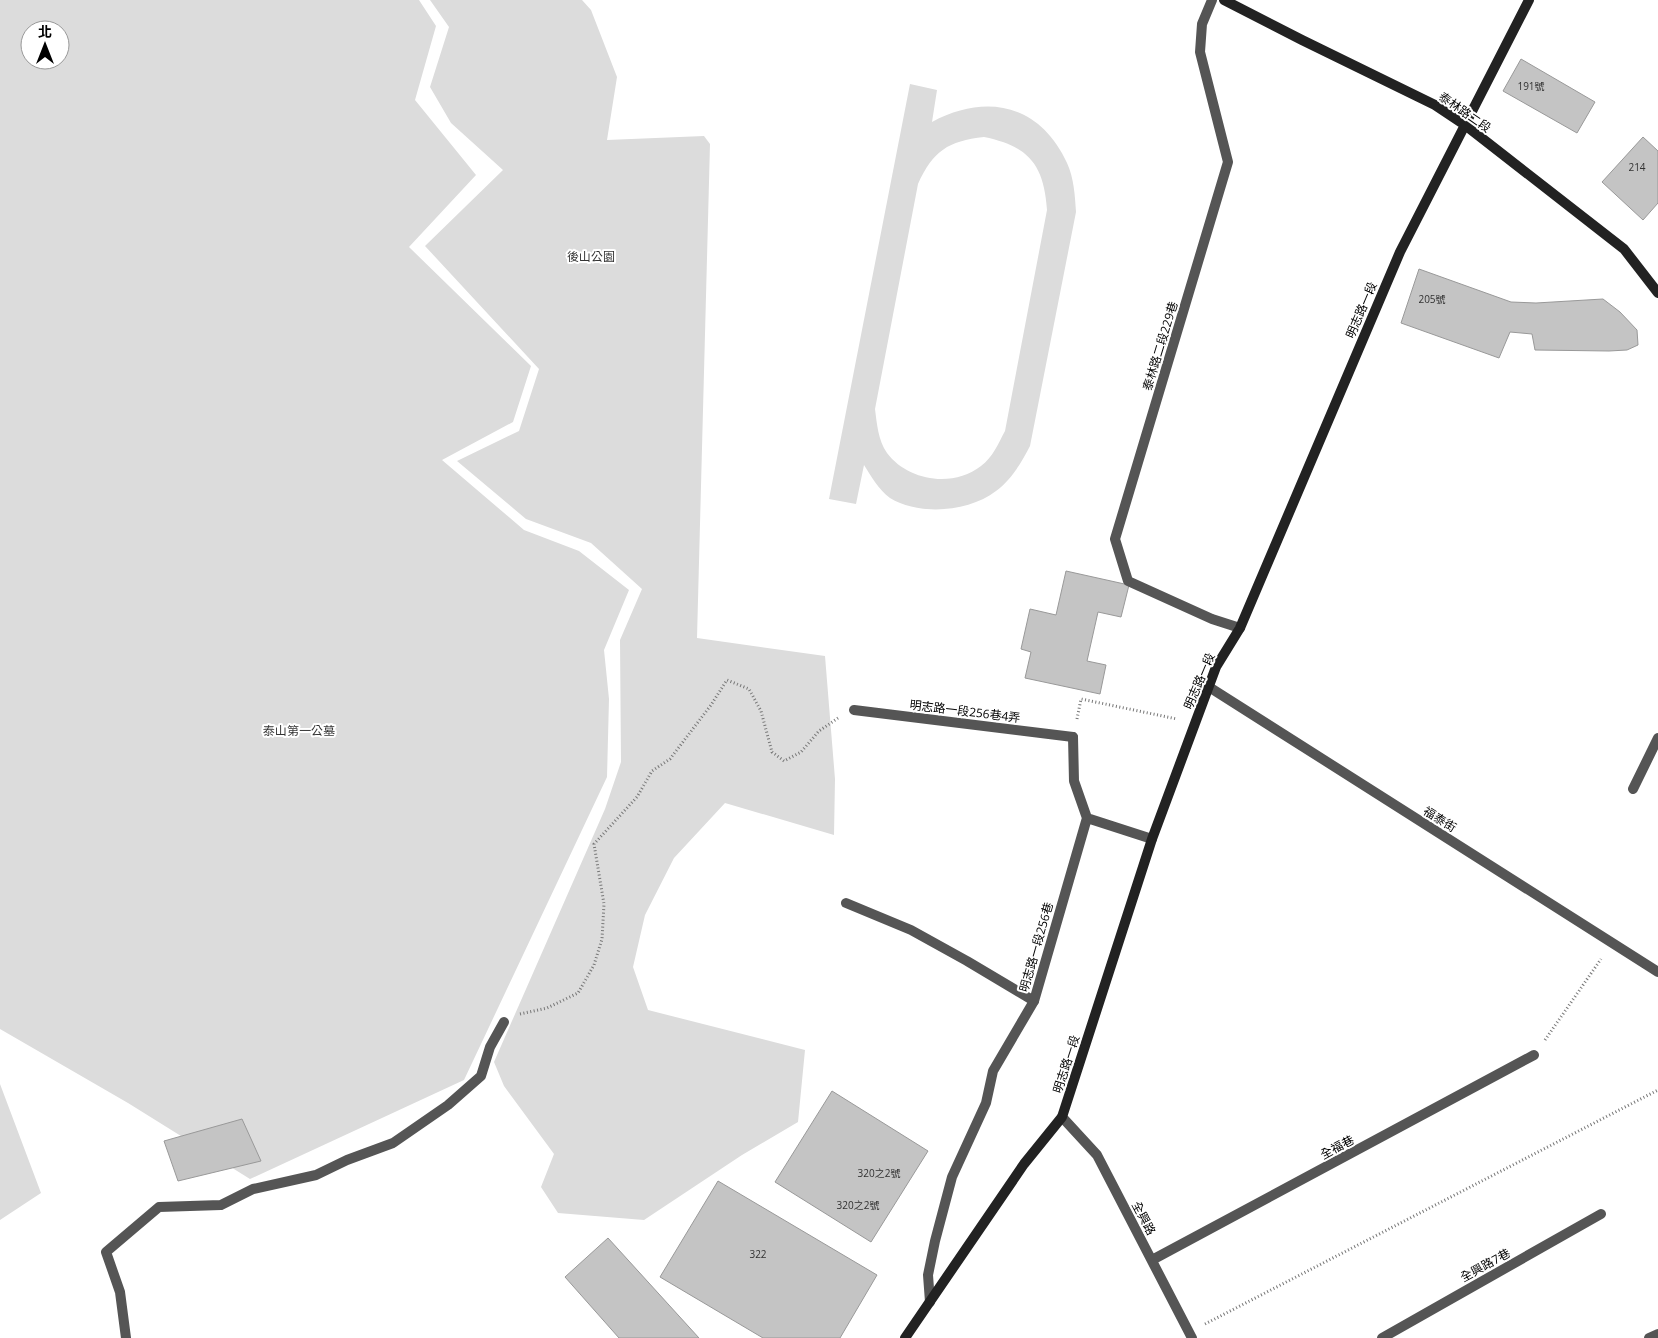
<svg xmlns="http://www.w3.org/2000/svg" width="1658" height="1338" font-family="'Open Sans','Noto Sans TC',sans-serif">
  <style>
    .green { fill: #dcdcdc; fill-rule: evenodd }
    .building { fill: #c4c4c4; stroke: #999 }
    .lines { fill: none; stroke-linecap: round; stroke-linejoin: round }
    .path { stroke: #777; stroke-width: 3; stroke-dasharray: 1 2.5; stroke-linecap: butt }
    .lane { stroke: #555; stroke-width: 10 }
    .street { stroke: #555; stroke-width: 10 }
    .secondary { stroke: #222; stroke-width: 10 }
    .labels { text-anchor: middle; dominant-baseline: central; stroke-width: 4; stroke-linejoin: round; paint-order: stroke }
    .number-label { font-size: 10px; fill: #313131 }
    .street-label { font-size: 12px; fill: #000; stroke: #fff }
    .park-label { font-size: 12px; fill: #333; stroke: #fff }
  </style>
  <rect width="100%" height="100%" fill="#fff"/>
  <!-- green -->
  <path class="green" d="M0,0h419l17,26 -21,74 61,75 -67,72 122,119 -18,56 -71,38 82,70 55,21 50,39 -25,60 5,49 -2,78 -143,303 -214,99 -122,-76 -128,-74zM30,30h30v30h-30z
    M430,0h152l9,10 26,67 -10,63 97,-4 6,8 -13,494 128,18 10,123 -1,56 -109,-32 -51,55 -29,57 -12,52 15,43 157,40 -7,72 -56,33 -98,65 -86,-7 -17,-26 13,-33 -50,-68 -10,-24 111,-253 16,-47 -1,-122 22,-51 -51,-46 -65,-24 -69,-58 62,-30 20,-62 -114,-123 78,-76 -52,-47 -21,-36 19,-60z
    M910,84l27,6 -5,32c54,-29 108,-18 135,41 7,15 8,33 9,49l-46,234c-9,17 -18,33 -34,45 -27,21 -77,25 -106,7 -11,-8 -19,-22 -26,-33l-8,39 -27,-5zM984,137c44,9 60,27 63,73l-42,221c-7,13 -12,26 -24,35 -28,22 -73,15 -94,-13 -9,-13 -10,-29 -12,-44l43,-225c15,-33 30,-43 66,-47z
    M0,1084l41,109 -41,27z"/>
  <!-- building -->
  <path class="building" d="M1521,59l74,43 -18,31 -74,-42z
    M1643,137l15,14v52l-15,17 -41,-38z
    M1419,269l92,33 25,1 67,-4 17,13 17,18 1,15 -11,5 -18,1 -74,-1 -3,-16 -22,-2 -11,26 -98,-35z
    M1066,571l63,14 -8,32 -23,-5 -11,49 19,4 -6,29 -75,-16 6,-26 -10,-3 9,-40 26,6z
    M832,1091l96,60 -57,91 -96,-60z
    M242,1119l19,42 -83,20 -14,-40z
    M718,1181l159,94 -37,63h-77l-103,-61z
    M608,1238l91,100h-80l-54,-61z"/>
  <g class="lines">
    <!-- path -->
    <path class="path" d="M1077,719l4,-20 96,20
      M520,1014l27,-6 31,-15 16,-28 8,-26 2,-35 -10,-60 43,-47 15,-26 18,-12 41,-54 16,-25 22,9 12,22 11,41 12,9 17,-9 18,-21 19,-13
      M1545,1040l56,-81
      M1205,1324l453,-234"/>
    <!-- lane -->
    <path class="lane" d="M1212,0l-10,24 -2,28 28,110 -113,377 13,42 84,38 28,9
      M1209,687l449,285
      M854,710l219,27
      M1633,789l25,-51
      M846,903l65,27 56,31 67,40
      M1062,1117l35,38 95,183
      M1152,1260l382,-205
      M126,1338l-6,-46 -14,-40 53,-45 62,-2 32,-16 63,-14 31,-15 46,-17 55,-38 33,-29 9,-29 14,-25
      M1382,1338l219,-124
      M1649,1338l9,-4"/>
    <!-- street -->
    <path class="street" d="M1087,818l65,21
      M930,1302l-2,-27 7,-34 17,-64 34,-74 7,-32 41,-70 53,-183 -13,-37 -1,-44"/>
    <!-- secondary -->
    <path class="secondary" d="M1224,0l78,40 133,65 30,20 159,124 34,44
      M905,1338l119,-174 38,-47 90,-278 64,-172 24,-39 160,-376 129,-252"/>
  </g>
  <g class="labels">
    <!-- number labels -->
    <g class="number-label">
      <text x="1531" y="86">191號</text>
      <text x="1637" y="167">214</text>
      <text x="1432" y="299">205號</text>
      <text x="879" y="1173">320之2號</text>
      <text x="858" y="1205">320之2號</text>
      <text x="758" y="1254">322</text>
    </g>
    <!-- street labels -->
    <g class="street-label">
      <text transform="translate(1465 112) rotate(35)">泰林路二段</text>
      <text transform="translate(1361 310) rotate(-67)">明志路一段</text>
      <text transform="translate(1160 346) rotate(-73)">泰林路二段229巷</text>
      <text transform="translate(1199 681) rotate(-67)">明志路一段</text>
      <text transform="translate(965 711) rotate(7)">明志路一段256巷4弄</text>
      <text transform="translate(1440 819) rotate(32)">福泰街</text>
      <text transform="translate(1036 947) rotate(-74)">明志路一段256巷</text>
      <text transform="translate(1066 1064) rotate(-72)">明志路一段</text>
      <text transform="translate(1337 1147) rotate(-28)">全福巷</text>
      <text transform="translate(1144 1218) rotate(62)">全興路</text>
      <text transform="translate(1485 1265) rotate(-29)">全興路7巷</text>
    </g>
    <!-- park labels -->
    <g class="park-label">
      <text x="591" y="256">後山公園</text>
      <text x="299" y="730">泰山第一公墓</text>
    </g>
  </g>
  <!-- north arrow -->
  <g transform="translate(45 45)"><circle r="24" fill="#ffffff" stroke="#999999"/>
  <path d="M0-4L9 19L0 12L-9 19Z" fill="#000000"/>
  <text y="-8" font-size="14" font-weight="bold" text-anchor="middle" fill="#000000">北</text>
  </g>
</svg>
